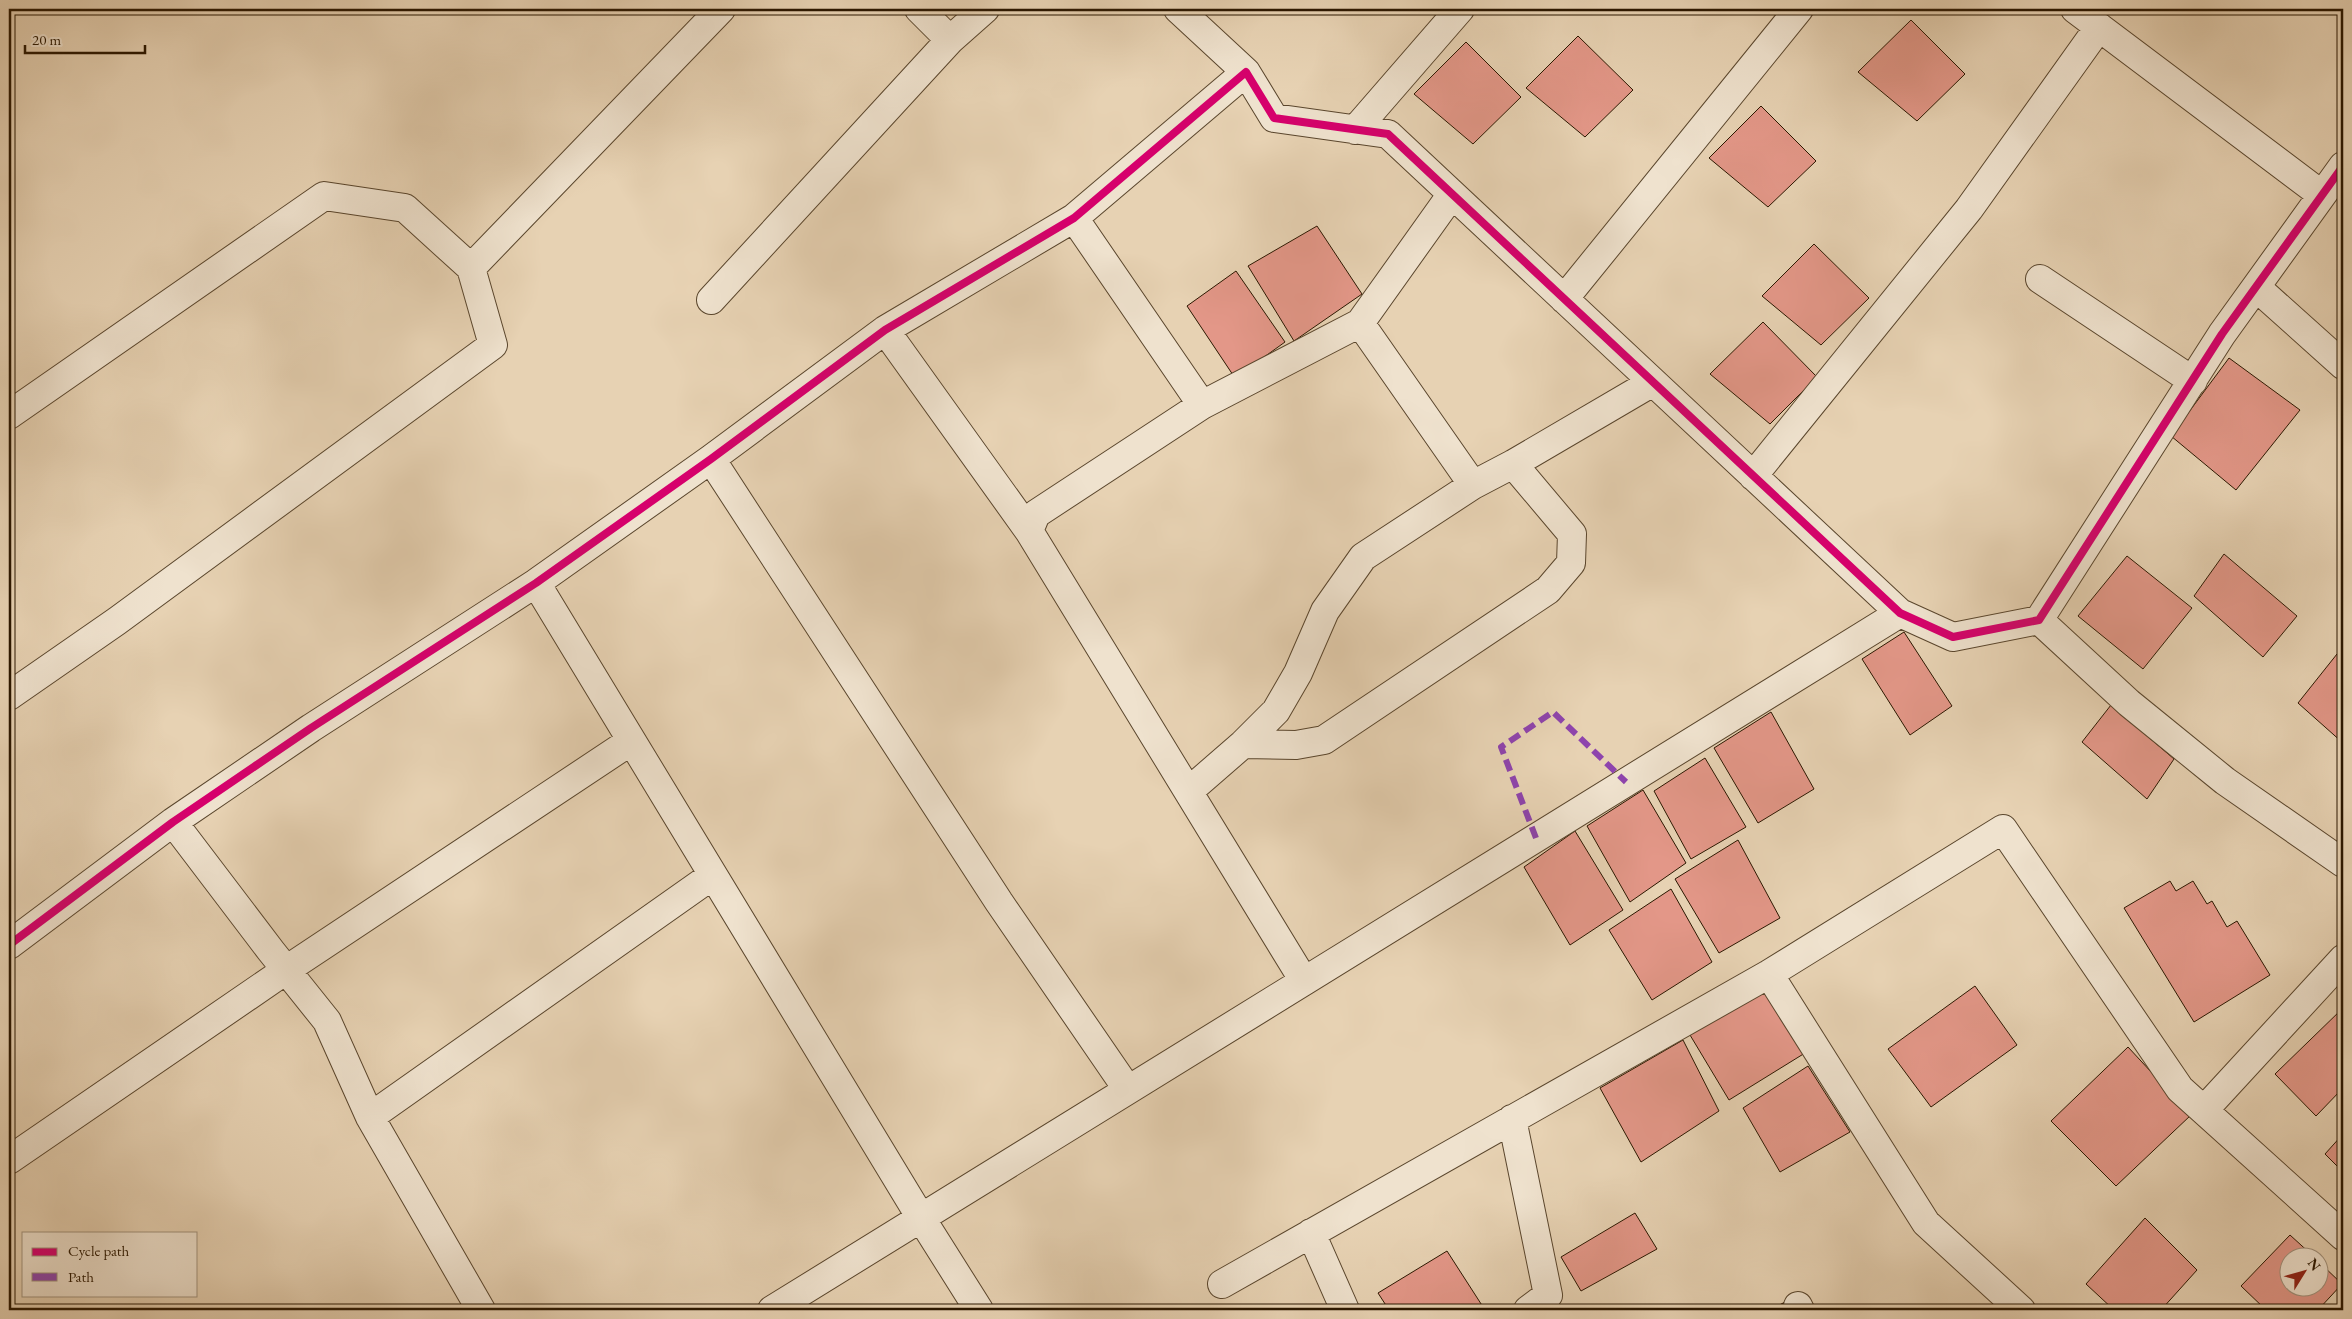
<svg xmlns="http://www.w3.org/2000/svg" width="2352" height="1319" font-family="'EB Garamond',serif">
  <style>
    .building { fill: #e39788; stroke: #2b1700 }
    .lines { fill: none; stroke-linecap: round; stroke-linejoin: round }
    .street-casing { stroke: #5a462d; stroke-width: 30 }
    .street { stroke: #efe2ce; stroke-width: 28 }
    .quiet { stroke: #8e44ad; stroke-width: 6; stroke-dasharray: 12 6; stroke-linecap: butt }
    .cycleway-casing { stroke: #efe2ce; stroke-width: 11 }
    .cycleway { stroke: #d6006c; stroke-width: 8 }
  </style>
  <rect width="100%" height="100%" fill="#e7d2b3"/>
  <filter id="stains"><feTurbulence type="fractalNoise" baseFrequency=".004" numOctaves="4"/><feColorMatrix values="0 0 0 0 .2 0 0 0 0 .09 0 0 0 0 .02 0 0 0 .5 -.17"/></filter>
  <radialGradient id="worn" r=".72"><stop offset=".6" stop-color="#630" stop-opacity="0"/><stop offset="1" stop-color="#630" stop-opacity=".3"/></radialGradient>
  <!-- building -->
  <path class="building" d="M1911,20l54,54 -48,47 -59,-49z
    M1578,36l55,54 -48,47 -59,-49z
    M1466,42l55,55 -48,47 -59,-50z
    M1761,106l55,55 -48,46 -59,-49z
    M1317,226l45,68 -68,47 -46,-75z
    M1814,244l55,54 -48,47 -59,-49z
    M1236,271l49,71 -50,36 -48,-72z
    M1763,322l54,55 -47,47 -60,-50z
    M2229,358l71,52 -64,80 -65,-54z
    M2224,554l73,62 -34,41 -69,-61z
    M2127,556l65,52 -49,61 -65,-53z
    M1904,632l48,74 -42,29 -48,-76z
    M2337,654l6,6v83l-45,-40z
    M2111,705l63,54 -27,40 -65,-57z
    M1771,712l43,77 -56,34 -44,-75z
    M1705,758l41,69 -55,32 -37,-68z
    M1643,790l43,73 -56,39 -43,-76z
    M1575,831l48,79 -53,35 -46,-78z
    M1738,840l42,78 -61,35 -44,-74z
    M2170,881l6,10 17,-10 14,23 5,-3 15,26 10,-6 33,54 -76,47 -70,-114z
    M1671,889l41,73 -60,38 -43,-70z
    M1766,984l39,69 -76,47 -42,-70z
    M1975,986l42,59 -86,62 -43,-58z
    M2343,1008v80l-27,28 -41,-42z
    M1683,1040l36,71 -78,51 -41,-74z
    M2128,1047l63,68 -75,71 -65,-65z
    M1808,1066l42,66 -70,40 -37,-64z
    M2343,1134v38l-18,-18z
    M1635,1213l22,36 -76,42 -20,-34z
    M2145,1218l52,52 -36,40h-47l-28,-26z
    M2290,1235l23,21h-23v30h30v-23l22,21 -24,26h-52l-25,-24z
    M1447,1251l38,59h-96l-11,-17z
    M1785,1302l4,8h-19z"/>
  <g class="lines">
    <defs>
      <path id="street" d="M919,9l31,31 35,-31
        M1178,9l68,63
        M2075,9l247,186
        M1355,130l105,-121
        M1452,194l-92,129 113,162 40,-21 140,-82
        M1074,218l128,187
        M471,268l250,-259
        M2040,279l153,102
        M2256,287l87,78
        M1564,299l235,-290
        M711,300l239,-260
        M885,330l144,201
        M9,415l315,-219 81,12 66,60 22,77 -376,276 -108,75
        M711,459l288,443 129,188
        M1753,476l216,-267 130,-182
        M536,583l385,635 58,92
        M2039,620l90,83 96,78 118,82
        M1243,744l53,1 28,-5 224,-150 23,-27 1,-29 -59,-70
        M1189,791l54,-47 33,-33 22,-38 27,-62 38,-54 110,-72
        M173,822l98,129 56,70 43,96 111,193
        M9,945l164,-123 138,-94 225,-145 175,-124 174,-129 189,-112 172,-146 28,46 114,16 512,479 53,24 86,-17 183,-286 121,-168
        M1769,974l157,249 95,87
        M1304,981l-275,-450 7,-17 166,-109 158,-82
        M2204,1110l139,-151
        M370,1117l343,-242
        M1512,1119l36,176 -20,15
        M9,1160l277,-190 345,-229
        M1311,1233l34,77
        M1222,1284l547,-310 234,-145 177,260 163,147
        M1798,1306l2,4
        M772,1310l1128,-697"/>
    </defs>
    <!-- street casing -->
    <use href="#street" class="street-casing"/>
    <!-- street -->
    <use href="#street" class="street"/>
    <!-- quiet -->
    <path class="quiet" d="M1536,838l-35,-91 52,-35 73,70"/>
    <defs>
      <path id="cycleway" d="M9,945l164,-123 138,-94 225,-145 175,-124 174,-129 189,-112 172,-146 28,46 114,16 512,479 53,24 86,-17 183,-286 121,-168"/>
    </defs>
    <!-- cycleway casing -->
    <use href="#cycleway" class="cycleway-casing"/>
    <!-- cycleway -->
    <use href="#cycleway" class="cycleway"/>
  </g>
  <!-- margin -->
  <rect width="2352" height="1319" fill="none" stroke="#e7d2b3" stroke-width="30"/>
  <rect x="10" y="10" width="2332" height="1299" fill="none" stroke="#2b1700" stroke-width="2.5"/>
  <rect x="15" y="15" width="2322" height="1289" fill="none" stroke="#2b1700"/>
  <!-- legend -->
  <rect x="22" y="1232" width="175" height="65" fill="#efe2ce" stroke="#a1917c"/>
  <rect x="32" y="1248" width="25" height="8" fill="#d6006c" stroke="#a1917c"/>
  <text x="68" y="1256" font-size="15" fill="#2b1700">Cycle path</text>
  <rect x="32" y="1273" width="25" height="8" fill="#8e44ad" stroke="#a1917c"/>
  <text x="68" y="1282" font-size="15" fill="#2b1700">Path</text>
  <!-- north arrow -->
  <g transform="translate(2304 1272) rotate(53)"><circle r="24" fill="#efe2ce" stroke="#a1917c"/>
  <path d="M0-4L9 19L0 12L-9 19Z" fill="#8f2418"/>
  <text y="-8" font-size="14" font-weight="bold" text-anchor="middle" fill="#2b1700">N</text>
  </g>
  <!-- scale -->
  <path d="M25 45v8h120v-8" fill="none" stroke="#2b1700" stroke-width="2.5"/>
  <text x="32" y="45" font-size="15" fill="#2b1700" stroke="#efe2ce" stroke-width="4" paint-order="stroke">20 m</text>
  <rect width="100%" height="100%" filter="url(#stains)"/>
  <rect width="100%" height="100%" fill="url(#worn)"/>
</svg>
